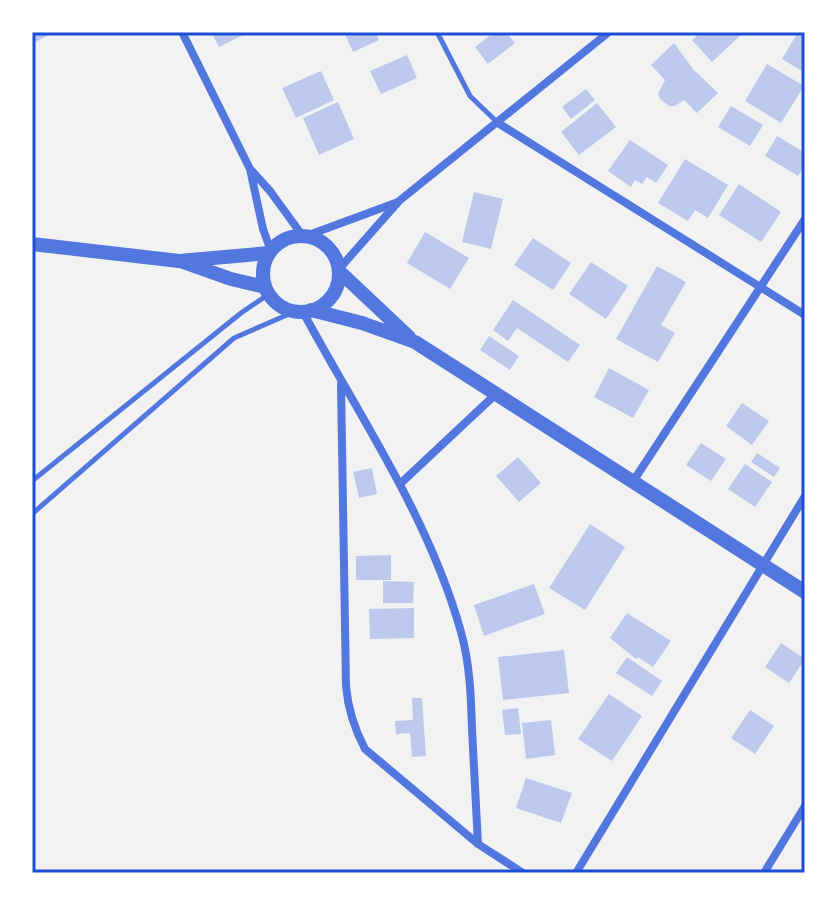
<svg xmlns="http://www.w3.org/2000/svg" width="837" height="905" font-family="'PT Sans Narrow',sans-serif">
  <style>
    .building { fill: #bdc9ec }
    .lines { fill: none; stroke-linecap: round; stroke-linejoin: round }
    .service { stroke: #5277de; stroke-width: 5 }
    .minor { stroke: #5277de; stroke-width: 8 }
    .tertiary { stroke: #5277de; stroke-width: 14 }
    .neatline { fill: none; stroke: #1d4ed8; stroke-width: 3 }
  </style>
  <rect width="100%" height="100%" fill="#f2f2f2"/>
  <!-- building -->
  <path class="building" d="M32,32h22l-22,12z
    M211,32h30l2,3 -24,12z
    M344,32h32l3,8 -26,12z
    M494,32h12l9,11 -27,21 -13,-17z
    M701,32h39l2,2 -30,28 -20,-22z
    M798,32h7v41l-23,-14z
    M674,43l19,26 25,24 -21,20 -13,-13 -9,6h-6l-9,-7 -2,-5 7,-14 -14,-15z
    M407,55l10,23 -36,16 -11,-23z
    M767,64l37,22 -23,37 -36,-22z
    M321,71l13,29 -38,18 -14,-30z
    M586,89l9,11 -24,19 -9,-12z
    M338,102l16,37 -35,16 -16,-37z
    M597,103l19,24 -37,28 -18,-23z
    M731,106l32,19 -13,21 -32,-19z
    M777,136l28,17v12l-7,11 -33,-20z
    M630,140l38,25 -12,18 -9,-6 -5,7 -7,-4 -4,7 -23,-16z
    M685,159l43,26 -20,33 -13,-8 -7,11 -30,-18z
    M739,184l42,28 -20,30 -42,-27z
    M474,192l29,7 -12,50 -29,-7z
    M425,232l44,26 -19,31 -43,-26z
    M533,238l38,25 -18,27 -39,-25z
    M591,262l37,24 -22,33 -37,-25z
    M657,266l29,16 -25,43 14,8 -17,29 -42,-23z
    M513,300l67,45 -12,17 -51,-34 -9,13 -15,-11z
    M489,336l30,20 -9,14 -30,-20z
    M609,368l40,22 -16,28 -39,-21z
    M742,403l27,18 -17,24 -26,-19z
    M701,443l25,16 -15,22 -25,-16z
    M757,453l23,15 -6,9 -23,-15z
    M518,457l23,26 -22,19 -23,-26z
    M745,464l27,18 -17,25 -27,-18z
    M372,468l5,26 -18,4 -6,-26z
    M590,524l35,23 -40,63 -36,-22z
    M391,555v25h-35v-24z
    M383,581l31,1 -1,21h-30z
    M534,584l11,30 -61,22 -10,-31z
    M414,608v30l-44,1 -1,-30z
    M627,613l44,28 -18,26 -15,-10 -2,2 -26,-21z
    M781,643l24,16 -16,24 -24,-16z
    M564,650l5,43 -66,7 -5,-43z
    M627,657l35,24 -10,15 -36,-23z
    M609,694l33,22 -30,45 -34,-22z
    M412,698h10l4,58 -14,1 -2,-24 -14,1 -1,-13 18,-1z
    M518,708l3,26 -16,1 -3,-25z
    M750,710l24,16 -19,28 -24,-16z
    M551,720l4,35 -29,4 -4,-36z
    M526,778l46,15 -11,30 -45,-15z"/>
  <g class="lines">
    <!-- service -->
    <path class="service" d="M437,32l33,64 27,26
      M32,481l209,-168 28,-19
      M32,514l202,-176 62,-27"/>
    <!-- minor -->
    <path class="minor" d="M182,32l68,137 13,60 8,22
      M498,123l307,192
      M251,170l19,21 32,44
      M306,236l92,-34
      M339,269l60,-68 210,-169
      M303,312c56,104 126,205 158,320 9,32 10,65 11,97 2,38 4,77 6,115
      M341,384l5,302c2,24 8,42 19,63l113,95 45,29
      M634,480l171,-261
      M401,483l96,-90
      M576,873l229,-377
      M764,873l41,-67"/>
    <!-- tertiary -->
    <path class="tertiary" d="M263 274a38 38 0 1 1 76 0a38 38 0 1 1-76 0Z
      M32,244l147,17 90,-8
      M183,262l48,17 34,8
      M340,272l69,65
      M311,310l51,13 53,19 390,250"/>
  </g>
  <!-- border -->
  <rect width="837" height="905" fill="none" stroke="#ffffff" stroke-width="68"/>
  <rect x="34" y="34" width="769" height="837" class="neatline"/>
</svg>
